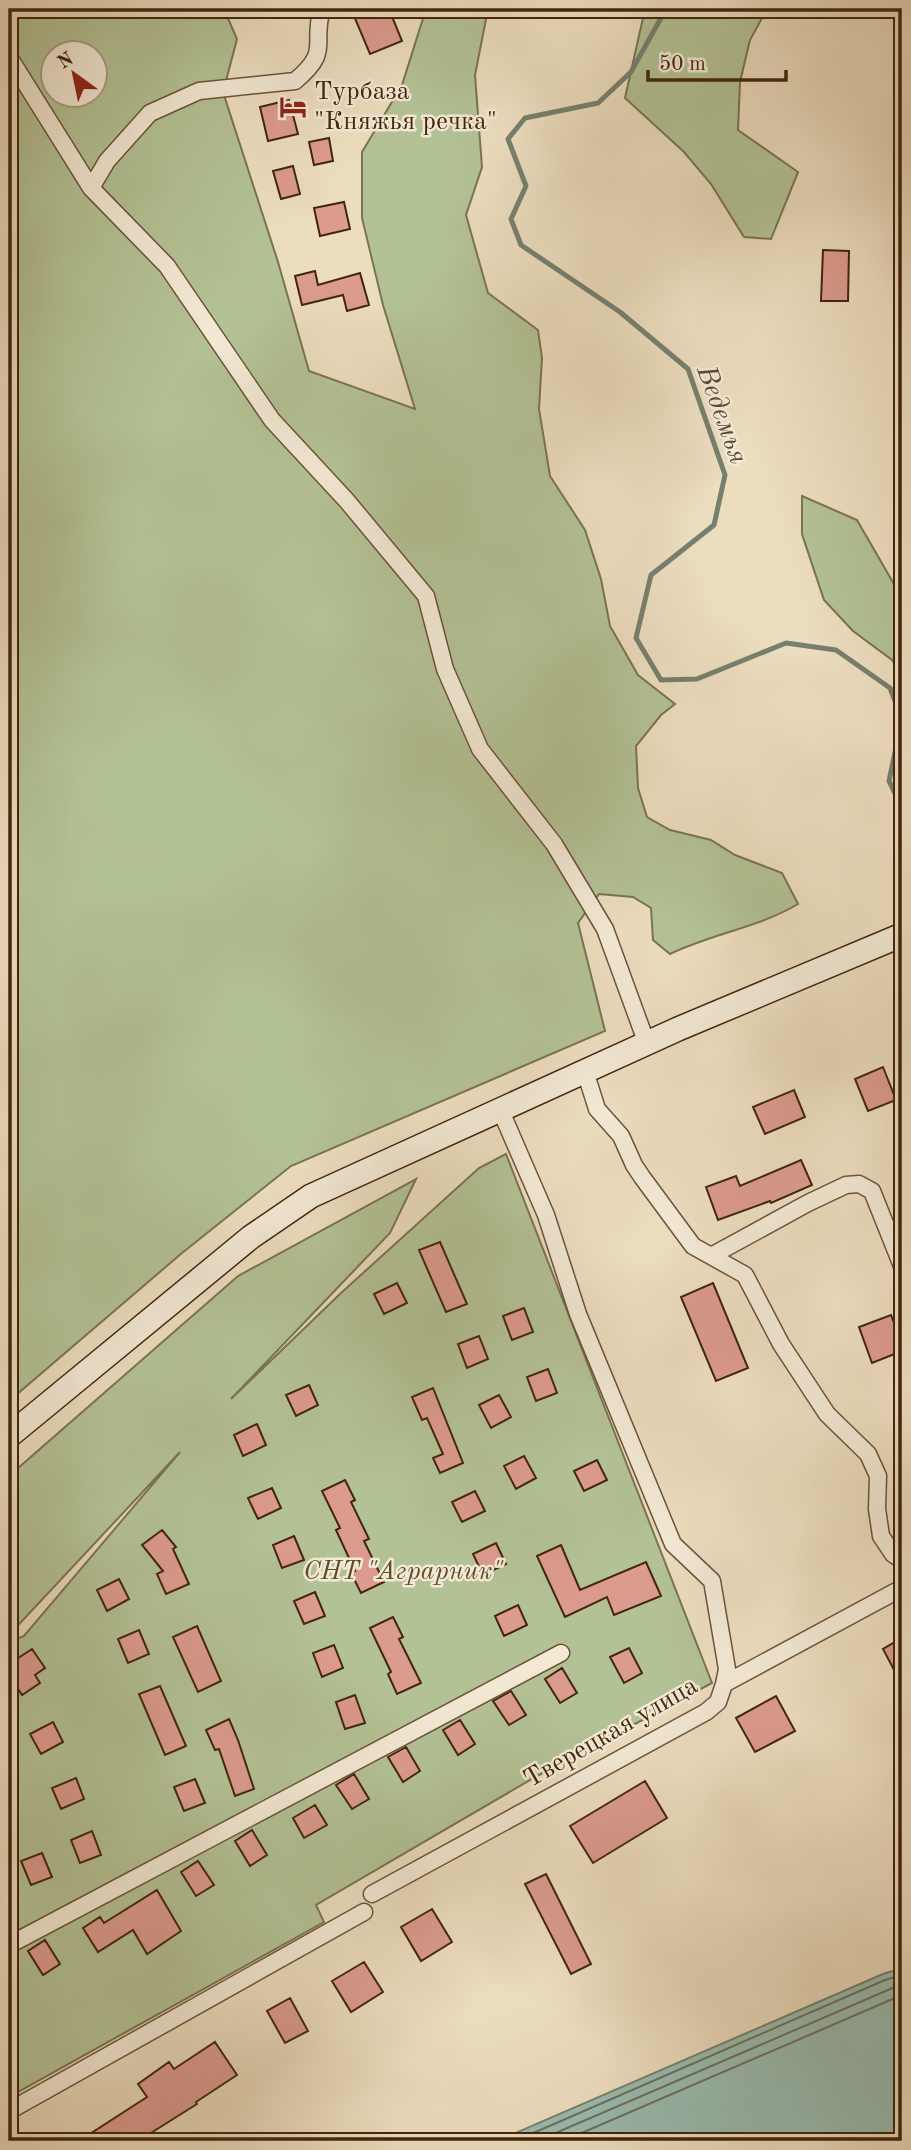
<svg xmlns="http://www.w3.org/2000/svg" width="911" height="2150" font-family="'Old Standard TT',serif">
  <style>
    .green { fill: #b3c295; stroke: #7a7450; stroke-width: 2; fill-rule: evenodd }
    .water { fill: #99bcb1; stroke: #76806f; stroke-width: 2 }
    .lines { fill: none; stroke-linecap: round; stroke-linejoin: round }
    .shore { stroke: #6e705e; stroke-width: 2 }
    .stream { stroke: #76806f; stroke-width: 5 }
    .building { fill: #dc9b8f; stroke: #42250c; stroke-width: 2 }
    .street-casing { stroke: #6c5339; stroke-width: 19 }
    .secondary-casing { stroke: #42250c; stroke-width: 26 }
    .street { stroke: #f3e9d5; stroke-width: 16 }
    .secondary { stroke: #f3e9d5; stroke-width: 23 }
    .labels { text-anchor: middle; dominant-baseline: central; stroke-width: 5; stroke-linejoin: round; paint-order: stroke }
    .poi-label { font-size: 26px; fill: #42250c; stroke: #f3e9d5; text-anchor: start }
    .park-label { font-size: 26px; font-style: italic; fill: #5e4c2e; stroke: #f3e9d5 }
    .street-label { font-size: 26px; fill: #42250c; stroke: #f3e9d5 }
    .water-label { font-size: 28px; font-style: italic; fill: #584b35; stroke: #f3e9d5 }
  </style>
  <rect width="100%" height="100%" fill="#ecddbf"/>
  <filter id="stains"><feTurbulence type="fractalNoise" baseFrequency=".00286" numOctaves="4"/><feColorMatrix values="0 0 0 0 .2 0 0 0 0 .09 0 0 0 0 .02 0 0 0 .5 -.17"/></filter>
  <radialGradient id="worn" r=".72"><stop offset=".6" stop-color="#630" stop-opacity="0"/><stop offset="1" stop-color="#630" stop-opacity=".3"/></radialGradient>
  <!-- green -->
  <path class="green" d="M9,9h215l13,30 -14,53 55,170 31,109 106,38 -32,-104 -21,-87v-66l40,-67 24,-76h62l-13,66 7,92 -16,48 22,78 50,37 4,28 -3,51 11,67 35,54 16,49 9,47 28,49 37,29 -14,11 -25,31 2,42 9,29 23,13 41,10 24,15 47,18 16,31c-38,23 -87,30 -128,50l-17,-14 -2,-32 -18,-11 -34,-3 -21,29 27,108 -314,135 -109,87 -173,148zM52,52h42v42h-42z
    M645,9h122l-17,31 -10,42 -2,48 60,42 -27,67 -27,-2 -33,-53 -27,-32 -59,-54z
    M802,496l55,24 45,78v77l-10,-15 -39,-29 -29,-31 -22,-66z
    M506,1154l206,529 -175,93 -221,129 8,17 -315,175v-455l15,-6 156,-184 -171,183v-159l229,-200 178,-97 -26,54 -159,166 110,-106 138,-125z"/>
  <!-- water -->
  <path class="water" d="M902,1968v173h-405l386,-167z"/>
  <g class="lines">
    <!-- shore -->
    <path class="shore" d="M515,2141l370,-161 17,-5
      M537,2141l365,-157
      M563,2141l339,-146"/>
    <!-- stream -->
    <path class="stream" d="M666,9l-35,63 -33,31 -73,15 -17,21 18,47 -15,33 10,26 99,67 68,57 37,106 -11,50 -63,50 -15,63 25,42 36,-1 89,-36 50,7 54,38 12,31 -13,62 13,27"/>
  </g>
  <!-- building -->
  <path class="building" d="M351,9h38l13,32 -32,13z
    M289,100l9,34 -30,7 -8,-34z
    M329,138l4,23 -19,4 -5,-23z
    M293,166l7,28 -19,5 -8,-28z
    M344,202l6,27 -30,7 -6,-28z
    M823,250l26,1 -1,50h-27z
    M315,271l3,14 42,-12 9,32 -22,6 -4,-16 -41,10 -7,-29z
    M883,1067l13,33 -28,11 -13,-32z
    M794,1090l11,27 -40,17 -12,-27z
    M801,1160l11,25 -41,18 -1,-2 -52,19 -12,-33 30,-11 4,10z
    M440,1242l27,62 -21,8 -27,-62z
    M397,1283l10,20 -23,11 -10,-20z
    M713,1283l35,85 -32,13 -35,-84z
    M524,1308l9,24 -21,8 -9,-24z
    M891,1315l11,29v7l-30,12 -13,-36z
    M479,1336l9,23 -21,9 -9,-24z
    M548,1369l9,24 -21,8 -9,-24z
    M309,1385l9,20 -22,11 -10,-21z
    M433,1388l30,75 -23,10 -7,-15 10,-4 -16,-36 -5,2 -10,-23z
    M499,1395l12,22 -20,11 -12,-23z
    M257,1424l9,21 -23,11 -9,-21z
    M524,1456l12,22 -20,11 -12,-23z
    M597,1460l10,20 -23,11 -10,-20z
    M345,1480l10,20 -4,2 18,37 -5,2 20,41 -23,11 -10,-20 4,-2 -19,-41 4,-2 -18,-37z
    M272,1488l9,20 -23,11 -10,-21z
    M475,1491l10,20 -23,11 -10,-20z
    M162,1530l14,17 -3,2 16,35 -23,10 -9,-20 6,-3 -21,-26z
    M294,1536l10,24 -22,8 -9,-23z
    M496,1543l10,21 -23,11 -10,-21z
    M561,1545l19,45 66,-28 15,34 -47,19 -7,-18 -42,20 -28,-61z
    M119,1579l10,20 -22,12 -10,-21z
    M315,1592l10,24 -21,8 -10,-23z
    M518,1605l9,20 -23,11 -9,-20z
    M393,1617l10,20 -4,2 22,44 -24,11 -9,-20 3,-2 -21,-44z
    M197,1626l24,55 -23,11 -25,-55z
    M139,1630l10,24 -21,9 -10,-24z
    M902,1638v47l-19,-36z
    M334,1645l9,23 -21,9 -9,-24z
    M629,1648l13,25 -18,10 -14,-26z
    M32,1649l13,19 -10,7 5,8 -18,12 -13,-20v-11z
    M562,1668l15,25 -17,10 -15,-24z
    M160,1686l26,60 -21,9 -26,-61z
    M511,1691l15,24 -17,10 -16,-24z
    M355,1695l10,28 -20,6 -9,-27z
    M776,1696l19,35 -40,21 -19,-34z
    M229,1719l9,21 16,49 -19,7 -16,-47 -4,1 -9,-20z
    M460,1720l15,24 -17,11 -15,-25z
    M53,1722l10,20 -22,12 -11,-20z
    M406,1747l14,24 -17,11 -15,-25z
    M354,1774l15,25 -17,10 -16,-24z
    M76,1778l8,21 -23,10 -9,-21z
    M195,1779l10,24 -21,8 -10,-24z
    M645,1781l22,37 -74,45 -23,-37z
    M315,1805l12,20 -23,13 -11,-20z
    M252,1830l15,25 -17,11 -15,-25z
    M92,1831l9,24 -21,8 -9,-23z
    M42,1853l10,24 -21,8 -10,-24z
    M198,1861l16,24 -18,11 -15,-24z
    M546,1874l45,90 -20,10 -46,-90z
    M157,1890l24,41 -34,23 -14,-24 -35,22 -15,-24 17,-11 4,6z
    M432,1909l20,33 -31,19 -20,-34z
    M45,1940l15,24 -17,11 -15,-24z
    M364,1962l19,30 -32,20 -19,-31z
    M290,1998l18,33 -23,12 -18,-32z
    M215,2042l22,33 -41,27 1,2 -59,37h-59l68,-44 -9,-13 31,-22 5,7z"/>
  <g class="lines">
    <defs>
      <path id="street" d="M9,57l82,131 76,78 105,154 75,81 79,95 19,73 35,80 74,95 51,85 42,115
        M91,188l16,-27 43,-48 49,-22 96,-10c37,-31 16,-36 27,-72
        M585,1071l12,38 24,27 13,29 8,12 51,69 52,29 36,69 46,70 41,40 10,22 -1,33 4,27 12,18 9,6
        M500,1109l46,106 32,99 95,230 39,37 15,88 -3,15
        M711,1256l97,-53 38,-18 13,-1 13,7 30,75
        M372,1894l334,-182 12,-10 6,-18 178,-96
        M9,1945l552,-292
        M9,2111l355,-199"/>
      <path id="secondary" d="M9,1436l242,-199 60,-41 367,-167 224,-94"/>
    </defs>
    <!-- street casing -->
    <use href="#street" class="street-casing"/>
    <!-- secondary casing -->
    <use href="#secondary" class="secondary-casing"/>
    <!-- street -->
    <use href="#street" class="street"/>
    <!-- secondary -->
    <use href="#secondary" class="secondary"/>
  </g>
  <!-- icons -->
  <defs>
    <symbol id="hotel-bare" viewBox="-9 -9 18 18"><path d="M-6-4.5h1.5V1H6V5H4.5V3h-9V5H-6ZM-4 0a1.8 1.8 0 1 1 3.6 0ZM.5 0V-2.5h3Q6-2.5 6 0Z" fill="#8f2418" stroke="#f3e9d5" stroke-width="2.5" paint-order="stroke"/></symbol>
  </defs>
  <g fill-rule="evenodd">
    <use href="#hotel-bare" x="274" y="88" width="38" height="38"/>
  </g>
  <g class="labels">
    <!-- poi labels -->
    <g class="poi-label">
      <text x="314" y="92">Турбаза<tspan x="314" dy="30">"Княжья речка"</tspan></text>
    </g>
    <!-- park labels -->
    <g class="park-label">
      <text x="403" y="1572">СНТ "Аграрник"</text>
    </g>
    <!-- street labels -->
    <g class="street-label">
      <text transform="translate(611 1733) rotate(-30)">Тверецкая улица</text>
    </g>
    <!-- water labels -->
    <g class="water-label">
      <text transform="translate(721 415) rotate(70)">Ведемья</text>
    </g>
  </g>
  <!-- margin -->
  <rect width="911" height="2150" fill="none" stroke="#ecddbf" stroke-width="35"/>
  <rect x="10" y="10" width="890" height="2129" fill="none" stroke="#42250c" stroke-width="3.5"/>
  <rect x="18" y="18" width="876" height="2115" fill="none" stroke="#42250c" stroke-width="2"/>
  <!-- north arrow -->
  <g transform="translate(74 74) rotate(327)"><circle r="33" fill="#f3e9d5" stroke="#ac9b85" stroke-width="2"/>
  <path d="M0-5L12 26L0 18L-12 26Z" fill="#8f2418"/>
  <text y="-10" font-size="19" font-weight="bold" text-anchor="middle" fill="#42250c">N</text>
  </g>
  <!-- scale -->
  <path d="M648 70v10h138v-10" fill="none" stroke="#42250c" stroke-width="3.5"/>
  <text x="659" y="70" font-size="21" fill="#42250c" stroke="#f3e9d5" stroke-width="5" paint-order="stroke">50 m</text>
  <rect width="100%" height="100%" filter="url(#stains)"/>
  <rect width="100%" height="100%" fill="url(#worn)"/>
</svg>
